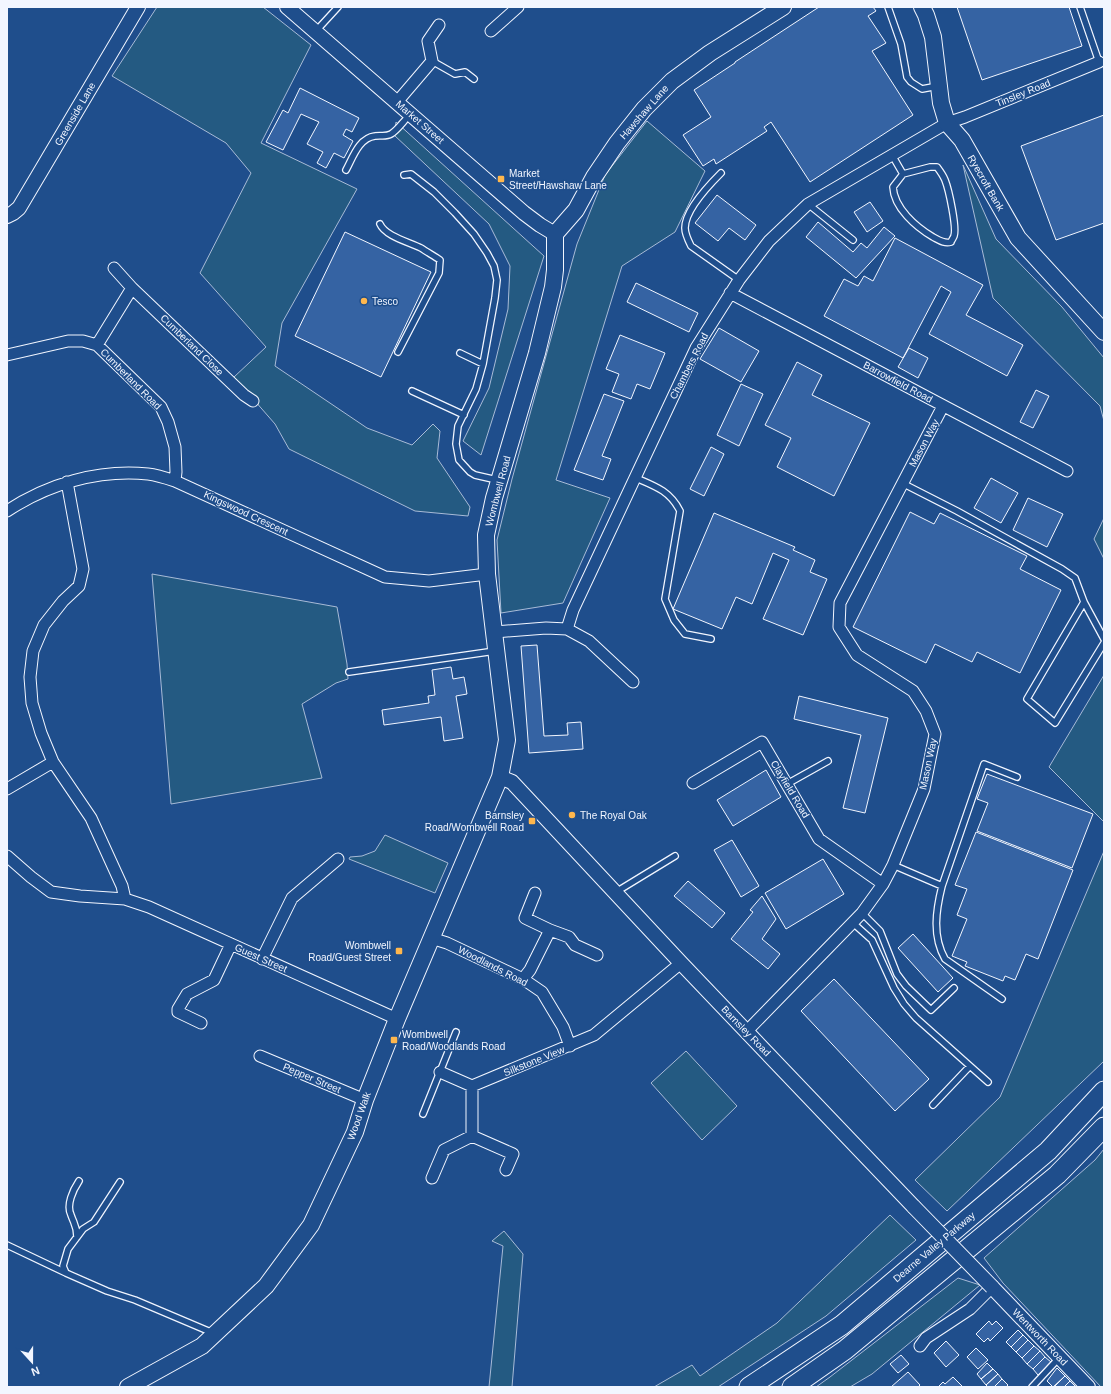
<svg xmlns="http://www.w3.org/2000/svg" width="1111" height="1394" font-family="Arial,sans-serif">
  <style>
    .green { fill: #245a82; stroke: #a8bbd7 }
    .building { fill: #3563a3; stroke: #f2f6ff }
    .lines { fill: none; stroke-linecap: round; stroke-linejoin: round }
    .service-casing { stroke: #f2f6ff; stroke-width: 8 }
    .minor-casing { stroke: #f2f6ff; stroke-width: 13 }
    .tertiary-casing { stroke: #f2f6ff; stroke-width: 16 }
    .secondary-casing { stroke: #f2f6ff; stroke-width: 18 }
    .trunk-casing { stroke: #f2f6ff; stroke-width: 21 }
    .service { stroke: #1f4e8c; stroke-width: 5.5 }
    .minor { stroke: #1f4e8c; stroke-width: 11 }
    .tertiary { stroke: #1f4e8c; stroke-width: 14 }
    .secondary { stroke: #1f4e8c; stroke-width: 16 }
    .trunk { stroke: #1f4e8c; stroke-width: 19 }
    .tertiary-bridge-casing { stroke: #f2f6ff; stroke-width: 16; stroke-linecap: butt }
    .tertiary-bridge { stroke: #1f4e8c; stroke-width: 14 }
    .poi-dot { fill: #ffb74d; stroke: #1f4e8c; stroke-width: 1.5 }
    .labels { text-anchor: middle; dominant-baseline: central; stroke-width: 3; stroke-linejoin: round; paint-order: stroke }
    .street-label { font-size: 10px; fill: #f2f6ff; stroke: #1f4e8c }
    .poi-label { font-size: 10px; fill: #f2f6ff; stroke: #1f4e8c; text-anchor: start }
  </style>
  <rect width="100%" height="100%" fill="#1f4e8c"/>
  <!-- green -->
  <path class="green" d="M157,7h106l48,38 -50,98 96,46 -75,134 -7,43 92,62 45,17 21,-21 7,7 -3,27 33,49 -2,9 -53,-5 -126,-62 -14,-25 -41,-47 32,-30 -66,-74 51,-100 -25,-30 -114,-67z
    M647,121l58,50 -30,61 -53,34 -66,214 54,18 -47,105 -62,10 -4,-73 15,-61 65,-235 28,-69z
    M396,122l148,134 -63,199 -18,-14 26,-53 19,-79 2,-43 -21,-42 -95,-89z
    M963,165l33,74 66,68 42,51v63l-4,-15 -107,-108z
    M1104,518v41l-10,-20z
    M152,574l185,33 10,57 1,15 -12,4 -34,21 20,74 -151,26z
    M1104,675v147l-55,-55z
    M385,835l63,28 -13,30 -86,-34 1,-2 12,-1 13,-5z
    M1104,851v210l-157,150 -32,-31 85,-83z
    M686,1051l51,55 -35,34 -51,-57z
    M1104,1149v238h-3l-98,-104 -19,-25 111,-98z
    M890,1215l26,25 -90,76 -108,71h-64l38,-22 8,11 77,-53z
    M504,1231l19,23 -11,133h-23l14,-141 -11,-5z
    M958,1278l22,7 -108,89 -22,13h-34l14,-10z"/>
  <!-- building -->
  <path class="building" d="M819,7h54l3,4 -8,5 18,27 -14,8 41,64 -103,67 -39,-60 -7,5 3,4 -51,33 -2,-5 -11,7 -20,-31 28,-18 -17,-27 41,-27v-1z
    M957,7h112l13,39 -100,34z
    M300,88l59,30 -7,14 -6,-3 -3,6 10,6 -9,17 -10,-5 -8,15 -9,-5 6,-11 -16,-8 12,-22 -18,-8 -18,36 -17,-8 17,-32 5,3z
    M1104,115v108l-48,17 -35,-94z
    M717,195l39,30 -11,15 -16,-12 -11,13 -23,-18z
    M870,202l13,19 -16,11 -13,-20z
    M818,222l35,30 8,-9 6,5 17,-21 11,9 -39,42 -50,-41z
    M345,232l86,40 -50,105 -86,-41z
    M895,238l88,47 -17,30 57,30 -16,31 -78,-42 22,-42 -10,-6 -38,72 -79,-42 20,-37 14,7 6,-10 9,5z
    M636,283l62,30 -9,19 -62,-30z
    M719,328l40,23 -18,31 -41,-23z
    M620,335l45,18 -15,36 -13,-5 -6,15 -19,-7 7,-18 -13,-5z
    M909,348l19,10 -10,20 -20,-11z
    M797,362l25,13 -10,20 58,28 -36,73 -57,-29 14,-29 -26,-13z
    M741,384l22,10 -24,52 -22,-11z
    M1036,390l13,6 -16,32 -13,-6z
    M604,394l20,7 -22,55 9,3 -8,21 -29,-10z
    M711,447l13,7 -20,42 -14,-7z
    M991,478l27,15 -17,30 -27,-15z
    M1028,498l35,16 -16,33 -34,-17z
    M910,512l24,12 6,-11 87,43 -7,13 41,21 -41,83 -43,-21 -5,10 -37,-18 -9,19 -73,-36z
    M714,513l81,34 -2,3 22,10 -5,12 17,7 -24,56 -40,-16 26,-59 -16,-7 -21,51 -16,-7 -14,32 -49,-20z
    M537,645l7,91 24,-1 -1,-12 14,-1 2,27 -54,4 -8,-107z
    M451,667l2,12 11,-2 3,17 -11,2 7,42 -19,3 -3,-24 -57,8 -2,-15 47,-7 -1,-7 7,-1 -3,-25z
    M799,696l89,22 -23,95 -22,-5 18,-73 -67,-16z
    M766,770l15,27 -48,29 -16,-26z
    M987,774l106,40 -21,54 -95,-37 11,-28 -11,-4z
    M976,832l97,38 -35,89 -12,-5 -11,26 -10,-4 -2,5 -38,-15 2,-4 -15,-6 15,-37 -10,-4 10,-26 -12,-4z
    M732,840l27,46 -18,11 -27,-47z
    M823,859l21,35 -58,35 -21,-36z
    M688,881l37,32 -13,15 -38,-32z
    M762,896l14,23 -14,20 18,15 -12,15 -37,-30 22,-27 -3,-2z
    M913,934l40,44 -15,14 -40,-44z
    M834,979l95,100 -34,32 -94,-100z
    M989,1321l3,4 4,-4 7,7 -13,13 -2,-3 -4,4 -8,-8z
    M1018,1330l5,5 -12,12 -5,-5z
    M1023,1335l5,5 -12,12 -5,-5z
    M1028,1340l6,6 -12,12 -6,-6z
    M946,1341l13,14 -13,12 -12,-14z
    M1034,1346l6,5 -13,13 -5,-6z
    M976,1348l12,12 -10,9 -11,-12z
    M1040,1351l5,6 -12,12 -6,-5z
    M901,1355l8,9 -11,9 -8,-9z
    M1045,1357l6,5 -13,13 -5,-6z
    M987,1363l6,6 -12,10 -4,-5z
    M1057,1368l8,8 -12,11 -6,-6z
    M993,1369l5,5 -12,11 -5,-6z
    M908,1372l12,13 -2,2h-27z
    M998,1374l4,5 -8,8h-6l-2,-2z
    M1065,1376l5,5 -6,6h-10z
    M953,1377l10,10h-25l5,-5 2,2z
    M1002,1379l6,6 -2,2h-12z
    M1070,1381l6,6h-12z"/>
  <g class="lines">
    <defs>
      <path id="service" d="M888,7l13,37 6,33 4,5 11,7 16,-3
        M1080,7l19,55
        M316,31l22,-24
        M432,61l23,13 10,-2 9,7
        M892,155l11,19 -10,13c1,21 23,40 40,50 6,3 11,7 18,5 0,-1 3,-5 3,-6 3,-8 -5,-46 -9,-56 -2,-5 -5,-9 -8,-13h-7l-27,7
        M346,170c7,-13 13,-32 29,-34 6,-1 11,1 16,-2 7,-4 13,-14 20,-20
        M721,173c-12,12 -36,37 -36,55 0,6 3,12 6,18l48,34
        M404,175l7,-1 23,18 21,21 19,21 13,19 7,13 3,14 -2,18 -12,66 -7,25 -18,37 -2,18 3,16 11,12 5,3 22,5
        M808,204l45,36
        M380,224c5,12 29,18 41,24 6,4 13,8 19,12l-1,13 -41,79
        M460,353l23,11
        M412,391l52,24
        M636,478c19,8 34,13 44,33l-15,88 9,21 11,14 26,5
        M902,483l55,28 105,58 13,9 9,24 20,37
        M1084,602l-57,97 28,24 49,-80
        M349,672l146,-21
        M787,784l41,-23
        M893,865l49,21c-6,24 -10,50 3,73l57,40
        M942,886l42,-122 33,13
        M616,892l59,-36
        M862,913l18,18 17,43 9,12 25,24 23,-22
        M853,923l19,17 22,48 10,16 12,14 72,64
        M933,1105l37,-39
        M423,1114l33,-82
        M120,1182l-26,40 -11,7 -15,20 -5,17 3,7 41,18 28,9 78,33
        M77,1237c0,-11 -3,-13 -6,-22 -5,-10 2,-25 8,-34
        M7,1245l59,28
        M1032,1387l27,-29"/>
      <path id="minor" d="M491,31l27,-24
        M397,102l35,-41 -4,-20 11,-16
        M114,268l18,20
        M730,293l337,178
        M97,345l35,-57 112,107 9,6
        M7,355l61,-14h15l14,4 64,62 7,15 7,25 1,25 -1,9
        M67,482l16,87 -4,17 -16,15 -19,24 -11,26 -3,26 2,26 9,30 12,29 38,56 31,68 3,13
        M7,511c41,-27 91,-42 141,-37 9,1 18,4 27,7l210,96 44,4 58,-7
        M567,629l22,12 44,41
        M495,632l51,-4 21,1 6,-19 123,-262 43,-68 30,-39 39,-37 139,-81 18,-6 134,-55
        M693,783l69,-41 57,97 64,45
        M7,789l46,-27
        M7,856l24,21 20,15 29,4 45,3 24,8 248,112
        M535,893l-10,25 25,12 19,7 6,8 22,10
        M431,938l16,5 76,36 19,13 21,35 7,19
        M262,959l30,-61 46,-39
        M523,979l7,-9 20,-40
        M201,1023l-23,-11v-3l9,-15 27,-14 17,-36
        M747,1031l115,-118 21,-29 10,-19 31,-76 11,-55 -9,-23 -13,-20 -56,-36 -18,-28 1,-24 103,-197
        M260,1056l105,44
        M440,1072l32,14
        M472,1136l41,18 -7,16
        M432,1178l12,-28 28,-14v-50l122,-51 87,-72
        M920,1346l6,-8 44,-29 22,-22"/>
      <path id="tertiary" d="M287,7l237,206 16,12 15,9
        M7,216l6,-3 6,-5 119,-201
        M500,777l12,5 169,181 233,244
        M992,1287l96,100"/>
      <path id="secondary" d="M922,7l4,8 7,22 8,66 6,20 15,17 56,98 86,94
        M128,1387l74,-41 64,-60 45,-61 44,-93 10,-32 32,-81 103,-242 7,-37 -20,-166 -1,-39 8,-37 43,-145 16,-66 2,-17v-36l21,-24 18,-33 23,-34 27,-34 28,-28 38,-28 73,-46"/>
      <path id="trunk" d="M749,1387l93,-62 206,-174 56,-60
        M792,1387l53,-37 212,-175 47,-48"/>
    </defs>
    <!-- service casing -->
    <use href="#service" class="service-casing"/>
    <!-- minor casing -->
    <use href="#minor" class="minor-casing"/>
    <!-- tertiary casing -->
    <use href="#tertiary" class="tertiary-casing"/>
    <!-- secondary casing -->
    <use href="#secondary" class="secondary-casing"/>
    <!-- trunk casing -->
    <use href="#trunk" class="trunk-casing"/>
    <!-- service -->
    <use href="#service" class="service"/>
    <!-- minor -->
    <use href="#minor" class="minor"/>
    <!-- tertiary -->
    <use href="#tertiary" class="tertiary"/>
    <!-- secondary -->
    <use href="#secondary" class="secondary"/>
    <!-- trunk -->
    <use href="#trunk" class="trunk"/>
    <defs>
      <path id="tertiary-bridge" d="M914,1207l78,80"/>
    </defs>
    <!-- tertiary-bridge casing -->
    <use href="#tertiary-bridge" class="tertiary-bridge-casing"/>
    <!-- tertiary-bridge -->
    <use href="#tertiary-bridge" class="tertiary-bridge"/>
  </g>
  <!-- markers -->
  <g class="poi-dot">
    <rect x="497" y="175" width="8" height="8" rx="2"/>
    <circle cx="364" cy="301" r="4"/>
    <circle cx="572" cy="815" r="4"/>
    <rect x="528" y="817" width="8" height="8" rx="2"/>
    <rect x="395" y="947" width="8" height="8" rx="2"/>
    <rect x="390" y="1036" width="8" height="8" rx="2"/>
  </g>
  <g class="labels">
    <!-- street labels -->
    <g class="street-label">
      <text transform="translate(1023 93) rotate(-22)">Tinsley Road</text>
      <text transform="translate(644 112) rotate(-49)">Hawshaw Lane</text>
      <text transform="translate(75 114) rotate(-60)">Greenside Lane</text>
      <text transform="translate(420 122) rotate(41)">Market Street</text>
      <text transform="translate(986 183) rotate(60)">Ryecroft Bank</text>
      <text transform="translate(192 345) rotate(44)">Cumberland Close</text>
      <text transform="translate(689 366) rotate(-63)">Chambers Road</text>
      <text transform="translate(131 379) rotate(45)">Cumberland Road</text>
      <text transform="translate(898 382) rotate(28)">Barrowfield Road</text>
      <text transform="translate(924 443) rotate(-62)">Mason Way</text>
      <text transform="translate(498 491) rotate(-75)">Wombwell Road</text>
      <text transform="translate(246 513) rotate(25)">Kingswood Crescent</text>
      <text transform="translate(928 764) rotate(-78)">Mason Way</text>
      <text transform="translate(790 789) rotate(59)">Clayfield Road</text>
      <text transform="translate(261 958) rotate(24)">Guest Street</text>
      <text transform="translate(493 966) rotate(27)">Woodlands Road</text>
      <text transform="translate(746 1031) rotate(46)">Barnsley Road</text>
      <text transform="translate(534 1061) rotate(-22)">Silkstone View</text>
      <text transform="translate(312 1078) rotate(23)">Pepper Street</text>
      <text transform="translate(359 1116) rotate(-70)">Wood Walk</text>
      <text transform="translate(934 1247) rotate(-40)">Dearne Valley Parkway</text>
      <text transform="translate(1040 1337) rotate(46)">Wentworth Road</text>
    </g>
    <!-- poi labels -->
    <g class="poi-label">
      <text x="509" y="173">Market<tspan x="509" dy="12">Street/Hawshaw Lane</tspan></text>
      <text x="372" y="301">Tesco</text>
      <text x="524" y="815" text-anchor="end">Barnsley<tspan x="524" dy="12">Road/Wombwell Road</tspan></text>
      <text x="580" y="815">The Royal Oak</text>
      <text x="391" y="945" text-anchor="end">Wombwell<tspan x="391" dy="12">Road/Guest Street</tspan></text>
      <text x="402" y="1034">Wombwell<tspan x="402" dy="12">Road/Woodlands Road</tspan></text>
    </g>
  </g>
  <!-- border -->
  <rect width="1111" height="1394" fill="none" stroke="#f2f6ff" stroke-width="16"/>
  <!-- north arrow -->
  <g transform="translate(32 1362) rotate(159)" stroke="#1f4e8c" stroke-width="3" paint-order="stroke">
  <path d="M0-3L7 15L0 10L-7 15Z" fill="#f2f6ff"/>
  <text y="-6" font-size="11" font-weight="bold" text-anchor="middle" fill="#f2f6ff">N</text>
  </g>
</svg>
